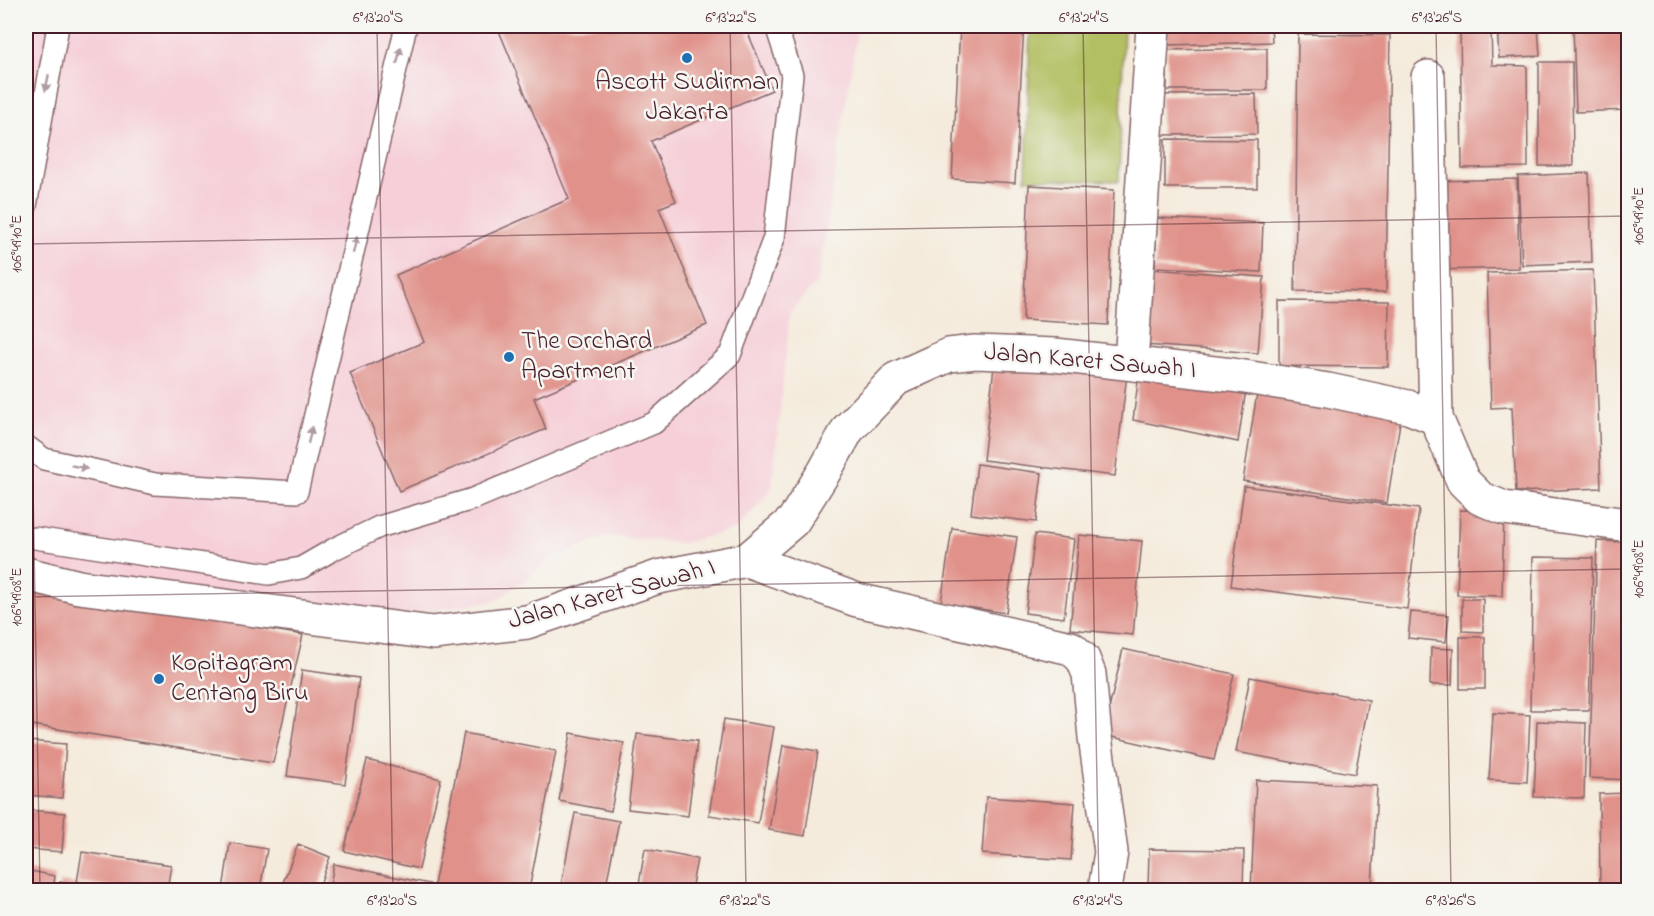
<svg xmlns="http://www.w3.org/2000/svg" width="1654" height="916" font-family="'Indie Flower',sans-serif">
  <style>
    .built { fill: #f6cfd8 }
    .green { fill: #b2bf62; stroke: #7e6f46; stroke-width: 1.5 }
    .building { fill: #e0928a }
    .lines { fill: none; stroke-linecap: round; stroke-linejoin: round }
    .service-casing { stroke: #866669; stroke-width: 24 }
    .minor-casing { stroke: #866669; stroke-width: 36 }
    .service { stroke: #fff; stroke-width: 21 }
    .minor { stroke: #fff; stroke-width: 33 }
    .oneway { fill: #ae9aa0 }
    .ticks { fill: none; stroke: #4a1f2b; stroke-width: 1.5; stroke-opacity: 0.45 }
    .poi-dot { fill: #1f6fb2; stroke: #f6f6f2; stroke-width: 2 }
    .labels { text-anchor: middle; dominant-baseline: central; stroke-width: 5; stroke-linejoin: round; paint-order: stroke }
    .poi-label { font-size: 26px; fill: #4a1f2b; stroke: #f6f6f2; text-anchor: start }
    .street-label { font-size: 26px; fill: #4a1f2b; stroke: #f6f6f2 }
    .neatline { fill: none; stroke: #4a1f2b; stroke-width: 2 }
    .ticks-label { font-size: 15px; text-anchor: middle; fill: #4a1f2b }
  </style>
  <rect width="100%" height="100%" fill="#f6f6f2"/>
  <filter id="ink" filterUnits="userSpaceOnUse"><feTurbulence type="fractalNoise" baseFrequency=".0167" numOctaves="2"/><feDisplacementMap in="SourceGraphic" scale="12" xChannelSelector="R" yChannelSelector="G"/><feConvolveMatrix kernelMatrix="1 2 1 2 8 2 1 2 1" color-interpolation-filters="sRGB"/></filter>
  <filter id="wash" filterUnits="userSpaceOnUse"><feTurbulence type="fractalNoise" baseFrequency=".008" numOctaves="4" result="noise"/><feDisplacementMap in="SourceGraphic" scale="24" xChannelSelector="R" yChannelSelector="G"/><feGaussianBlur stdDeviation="1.35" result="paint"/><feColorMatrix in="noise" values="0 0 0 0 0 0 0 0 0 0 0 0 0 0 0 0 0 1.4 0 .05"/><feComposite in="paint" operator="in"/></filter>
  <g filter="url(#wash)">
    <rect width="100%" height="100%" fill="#f5ebdc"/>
    <!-- built -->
    <path class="built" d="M26,26h832l-40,255 -28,31 -18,177 -35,40 -55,14 -72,-7 -55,21 -58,43 -161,26 -310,-31z"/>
    <!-- green -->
    <path class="green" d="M1030,26h94l-5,155 -93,-2z"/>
    <g id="blocks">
      <!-- building -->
      <path class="building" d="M497,26h248l27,64 -121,51 25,60 -17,7 48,117 -173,73 12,31 -147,62 -49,-118 74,-31 -28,-67 173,-76z
        M960,26h64l-9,157 -63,-4z
        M1167,26h104l1,16 -105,3z
        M1460,26h31l1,39 35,1 1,101 -66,1z
        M1497,26h41l2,30 -41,2z
        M1573,26h55v84l-52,2z
        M1298,34l92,1 -4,257 -91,-1z
        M1267,48v42h-100v-40z
        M1539,62h33l1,104h-34z
        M1256,94l1,40 -96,1v-40z
        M1165,139l92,1v48h-92z
        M1589,173l3,89 -70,3 -4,-89z
        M1517,179l2,89 -83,2 -2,-89z
        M1029,185l85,5 -6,135 -85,-5z
        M1157,218l106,5 -2,49 -106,-5z
        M1150,269l114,8 -6,76 -114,-8z
        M1593,270l8,218 -85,4 -4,-85 -21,1 -4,-135z
        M1279,301l110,1 -1,65 -109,-1z
        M995,358l132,16 -12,102 -132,-16z
        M1139,374l107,16 -8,52 -105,-22z
        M1258,387l144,23 -15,93 -144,-22z
        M977,464l65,9 -6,49 -65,-8z
        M1244,486l175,23 -12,100 -176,-23z
        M1460,510l44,2 -2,84 -45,-1z
        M952,528l65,9 -11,76 -65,-10z
        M1035,534l39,5 -10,79 -39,-5z
        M1079,535l63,6 -9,94 -63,-6z
        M1597,541l31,1v238l-39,-2z
        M1533,557l60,1 -4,152h-59z
        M26,589l277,46 -30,128 -247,-39z
        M1462,599h21v33l-21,-1z
        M1411,612l38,3 -3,27 -38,-4z
        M1460,637h25v52h-25z
        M1431,648l22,1 -1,36h-22z
        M1123,649l111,25 -20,86 -111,-25z
        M302,670l57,8 -14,106 -58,-8z
        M1250,677l119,23 -14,74 -119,-22z
        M1493,713l37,2 -3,67 -38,-2z
        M724,719l50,8 -16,96 -49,-8z
        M1537,721l49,2 -2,75 -50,-1z
        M464,733l92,18 -27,139h-96z
        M571,733l53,10 -13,68 -52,-10z
        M637,734l60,7 -9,75 -60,-7z
        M26,741l40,3 -4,54 -36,-3z
        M783,745l35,6 -13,85 -36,-6z
        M367,760l74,19 -22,90 -75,-18z
        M1256,780l121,6 -5,104h-121z
        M1628,793v97h-28l-1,-96z
        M986,797l89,6 -4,57 -89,-6z
        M26,810l39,3 -3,39 -36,-3z
        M575,813l44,8 -14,69h-45z
        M230,843l37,6 -7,41h-37z
        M298,844l32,13 -12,33h-38z
        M645,849l52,10 -6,31h-53z
        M1149,849l95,1 -1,40h-95z
        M82,852l89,13 -4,25h-30l-60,-8z
        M334,864l96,20 -1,6h-100z
        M26,870l29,6 -2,14h-27z
        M60,882l49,7v1h-50z"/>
    </g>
  </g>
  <g filter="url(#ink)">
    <use href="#blocks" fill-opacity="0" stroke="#866669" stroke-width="1.5"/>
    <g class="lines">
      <defs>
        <path id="service" d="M26,206l32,-180
          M26,446l18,13 111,25 142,8 109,-466
          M35,538l234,36 32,-6 33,-19 45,-22 94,-28 181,-76 76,-68 44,-117 18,-163 -16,-49"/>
        <path id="minor" d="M1428,77l8,341
          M1131,363l22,-337
          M747,560l110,40 214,48 12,11 6,15 6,63 16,115 -6,38
          M26,574l53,13 354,46 94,-11 131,-45 89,-17 46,-39 31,-49 24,-43 48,-50 53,-24 26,-3 80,3 177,20 96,15 80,17 28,11 27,63 17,17 24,10 124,17"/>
      </defs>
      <!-- service casing -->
      <use href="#service" class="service-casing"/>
      <!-- minor casing -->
      <use href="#minor" class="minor-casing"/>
      <!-- service -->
      <use href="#service" class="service"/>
      <!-- minor -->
      <use href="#minor" class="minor"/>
    </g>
    <!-- one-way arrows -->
    <defs><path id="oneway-solid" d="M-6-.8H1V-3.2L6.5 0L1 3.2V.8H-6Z" transform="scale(1.5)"/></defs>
    <g class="oneway">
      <use href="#oneway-solid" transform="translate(399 55) rotate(-77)"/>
      <use href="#oneway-solid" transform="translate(47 83) rotate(101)"/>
      <use href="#oneway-solid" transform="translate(355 245) rotate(-77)"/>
      <use href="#oneway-solid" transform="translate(310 435) rotate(-77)"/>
      <use href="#oneway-solid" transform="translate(79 467) rotate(13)"/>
    </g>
  </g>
  <!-- ticks -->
  <path class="ticks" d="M377,26l16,864M730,26l16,864M1083,26l16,864M1436,26l15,864M26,83l14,807M26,244l1602,-28M26,597l1602,-28"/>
  <!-- markers -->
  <g class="poi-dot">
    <circle cx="687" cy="58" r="6"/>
    <circle cx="509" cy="357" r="6"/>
    <circle cx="159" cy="679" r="6"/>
  </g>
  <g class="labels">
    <!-- poi labels -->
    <g class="poi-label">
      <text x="687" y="83" text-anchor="middle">Ascott Sudirman<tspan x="687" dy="30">Jakarta</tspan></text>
      <text x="521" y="342">The Orchard<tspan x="521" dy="30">Apartment</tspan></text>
      <text x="171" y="664">Kopitagram<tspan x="171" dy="30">Centang Biru</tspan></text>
    </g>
    <!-- street labels -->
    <g class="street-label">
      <text transform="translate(1090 362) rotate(5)">Jalan Karet Sawah I</text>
      <text transform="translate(612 595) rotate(-15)">Jalan Karet Sawah I</text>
    </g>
  </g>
  <!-- margin -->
  <rect width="1654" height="916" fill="none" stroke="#f6f6f2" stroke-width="66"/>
  <rect x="33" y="33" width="1588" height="850" class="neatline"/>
  <g class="ticks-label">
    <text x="378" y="22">6°13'20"S</text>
    <text x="731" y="22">6°13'22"S</text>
    <text x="1084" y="22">6°13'24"S</text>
    <text x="1437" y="22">6°13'26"S</text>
    <text transform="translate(1638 216) rotate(-90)" y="5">106°49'10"E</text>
    <text transform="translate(16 244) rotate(-90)" y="5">106°49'10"E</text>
    <text transform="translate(1638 569) rotate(-90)" y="5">106°49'08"E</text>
    <text transform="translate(16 597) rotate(-90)" y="5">106°49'08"E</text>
    <text x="392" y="905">6°13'20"S</text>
    <text x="745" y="905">6°13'22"S</text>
    <text x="1098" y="905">6°13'24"S</text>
    <text x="1451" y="905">6°13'26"S</text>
  </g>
</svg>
